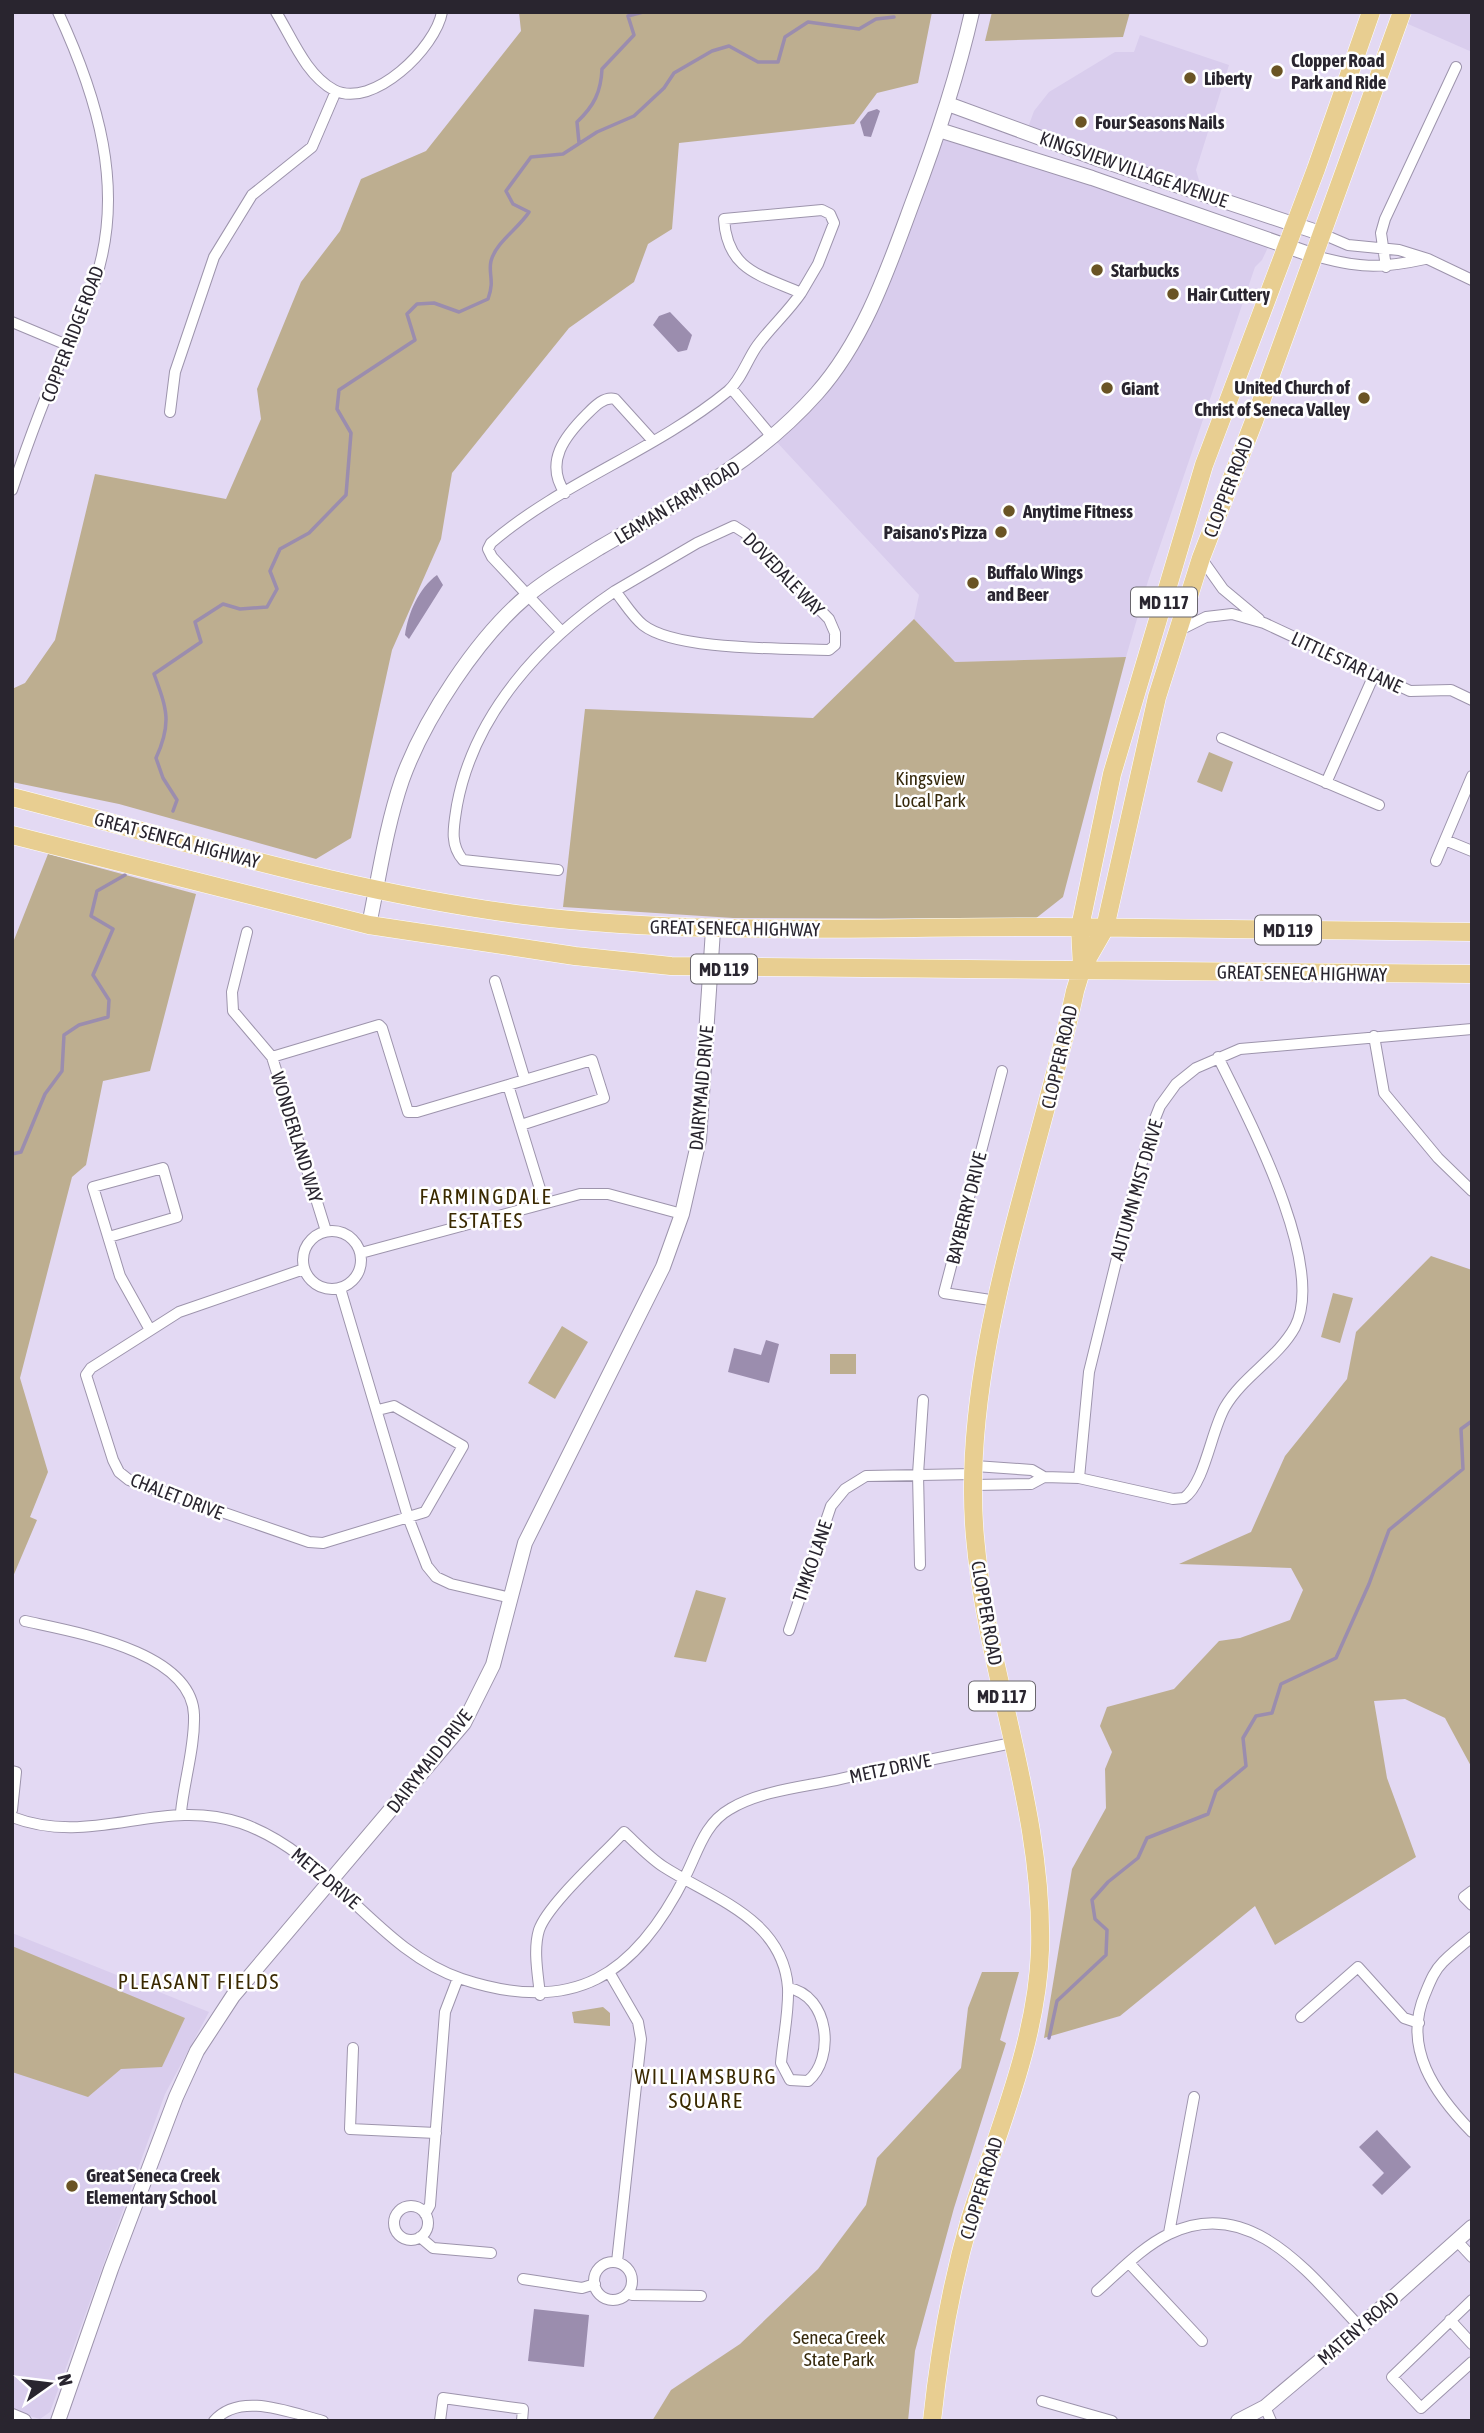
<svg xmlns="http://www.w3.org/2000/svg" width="1484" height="2433" font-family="'Asap Condensed',sans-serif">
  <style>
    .built { fill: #d9cded }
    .green { fill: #bdae90 }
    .water { fill: #9b8dae }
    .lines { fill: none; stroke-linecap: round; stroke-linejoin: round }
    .stream { stroke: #9b8dae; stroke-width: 3.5 }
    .minor-casing { stroke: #9d94ac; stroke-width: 12 }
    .tertiary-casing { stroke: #9d94ac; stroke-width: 16 }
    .primary-casing { stroke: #fff; stroke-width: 19 }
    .minor { stroke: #fff; stroke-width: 10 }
    .tertiary { stroke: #fff; stroke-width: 14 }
    .primary { stroke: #e8ce91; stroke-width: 18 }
    .poi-dot { fill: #6a5424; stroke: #fff; stroke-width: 2.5 }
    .labels { text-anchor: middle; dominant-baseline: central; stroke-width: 5; stroke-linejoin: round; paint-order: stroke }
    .shield { fill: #fff; stroke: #69666d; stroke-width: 2 }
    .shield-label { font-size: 18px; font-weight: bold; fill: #29252f }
    .poi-label { font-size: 19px; font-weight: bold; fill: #29252f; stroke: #fff; text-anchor: start }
    .street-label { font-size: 19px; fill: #29252f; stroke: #fff }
    .park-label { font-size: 19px; fill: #36290c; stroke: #fff }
    .neighbourhood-label { font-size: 21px; letter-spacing: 2px; fill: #3a2900; stroke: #fff }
  </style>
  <rect width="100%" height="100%" fill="#e3d9f3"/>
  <!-- built -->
  <path class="built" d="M1402,12h70v40l-73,-32z
    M1140,35l89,30 -33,105 7,24 -177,-61 8,-22 15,-19 66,-40h19z
    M939,130l332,111 -9,19 -7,7 -107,314 -22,76 -171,5 -41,-43 5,-24 -146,-157 82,-102z
    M12,1933l197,79 -44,82 -115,318 -10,7 -28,-8z"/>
  <!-- green -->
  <path class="green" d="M519,12h413l-14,71 -41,10 -23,31 -175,19 -7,86 -24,15 -14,38 -65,46 -117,145 -11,66 -49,111 -41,188 -35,21 -197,-55 -107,-22v-93l13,-6 30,-43 40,-166 131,25 35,-80 -4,-30 44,-107 39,-51 21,-52 65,-28 95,-120z
    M992,12h138l-7,25 -138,4z
    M914,619l41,43 171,-5 -63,240 -28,22 -302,-1 -170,-11 22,-198 228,9z
    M1209,752l24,10 -11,30 -25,-10z
    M48,854l148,40 -46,177 -47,10 -17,84 -14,12 -52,201 28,94 -18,45 7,3 -25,59v-634z
    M1431,1256l41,14v498l-27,-50 -40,-19 -31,2 13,77 29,79 -141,88 -20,-39 -135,110 -76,22 28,-169 34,-61 -1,-39 7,-17 -12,-26 7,-19 67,-18 45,-48 21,-3 50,-18 13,-30 -12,-22 -112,-4 72,-32 34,-76 62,-77 9,-47z
    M1333,1293l20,5 -13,45 -19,-6z
    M562,1326l26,16 -33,57 -27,-16z
    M830,1354h26v20h-26z
    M696,1590l30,8 -20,64 -32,-5z
    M12,1946l173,72 -23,49 -41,2 -33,28 -76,-25z
    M982,1972h37l-19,68 6,3 -52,165 -39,143 -7,70h-256l19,-31 69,-46 78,-75 48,-64 11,-47 84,-90 7,-60z
    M603,2007l7,6v13l-36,-3 -2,-11z"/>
  <!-- water -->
  <path class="water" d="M877,109l3,2 -9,26 -7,-1 -4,-14 8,-10z
    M670,312l22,23 -5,15 -9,2 -25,-27 6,-9z
    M437,575l6,10 -34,54 -4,-4c3,-22 14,-47 32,-60z
    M766,1340l13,4 -10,39 -41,-11 6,-24 27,7z
    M1377,2130l34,37 -29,28 -10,-10 12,-12 -25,-26z
    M534,2309l55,6 -5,52 -56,-6z"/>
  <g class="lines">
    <!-- stream -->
    <path class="stream" d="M579,143l-2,-21c17,-16 24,-30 25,-53l32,-34 -6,-19 15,-4
      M173,811l4,-11 -14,-22 -7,-20c16,-35 11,-49 -2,-84l47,-32 -6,-20 28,-18 17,5 27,-2 10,-18 -7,-18 10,-22 29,-16 37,-38 5,-62 -14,-24 2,-19 76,-50 -8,-26 10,-10 17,-1 25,9 29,-13c7,-19 0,-25 3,-38 5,-19 28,-33 38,-49l-16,-8 -7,-13 25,-34 32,-3 34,-22 37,-16 30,-28 10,-15 38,-22 17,-5 29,16h20l7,-25 23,-15 51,7 17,-10 18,-2
      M12,1154l9,-2 24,-58 17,-23 2,-36 15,-10 29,-8 1,-17 -16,-25 20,-46 -22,-13 6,-25 28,-16
      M1049,2038l8,-37 49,-46 1,-25 -12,-11 -3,-19 16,-18 30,-24 9,-20 61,-24 8,-23 30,-25 -3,-28 13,-22 16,-3 9,-29 55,-26 33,-74 20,-54 74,-61 -2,-40 11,-8"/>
    <defs>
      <path id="minor" d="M276,12c16,26 30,63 58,78 39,20 102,-43 108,-78
        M822,210l8,4 4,9 -16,41 -17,29c-41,-18 -74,-23 -77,-74z
        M1320,233l28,12 51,5 29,9 44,21
        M1312,255c45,13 68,14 113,4
        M1386,267l-5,-34 4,-14 71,-152
        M12,322l55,23
        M731,388l42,50
        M170,412l5,-40 39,-115 38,-62 60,-48 24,-56
        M12,490c16,-48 35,-99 56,-145 9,-21 20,-41 27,-64 31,-92 2,-185 -37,-269
        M565,493c-21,-31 0,-57 22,-79 7,-7 17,-18 28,-15l38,42
        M734,526l11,7 84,86 6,14v12l-6,5c-44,-2 -153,1 -186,-25 -11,-9 -19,-23 -28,-34l82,-48z
        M1201,558l22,31 36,30
        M1180,630l26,-13 26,-3 32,9 146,68 41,-1 21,10
        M562,632l-70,-75 -4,-8 3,-6c71,-61 164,-92 237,-152 13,-11 19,-31 29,-45 13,-18 31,-34 44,-53
        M1222,738l157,67
        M1326,783l48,-108
        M1445,840l27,11
        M1436,861l36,-85
        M558,870l-95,-10c-14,-16 -9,-35 -6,-55 17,-91 84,-164 158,-214
        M247,932l-15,60 1,19 39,46 54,174
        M495,981l30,99
        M1374,1036l10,57 54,65 34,33
        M272,1057l107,-32 3,3 26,84h9l91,-27 36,117
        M508,1085l84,-25 12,38 -83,27
        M303 1260a29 29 0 1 1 58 0a29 29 0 1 1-58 0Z
        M109,1237l68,-20 -14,-49 -70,19 27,89 29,52
        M361,1253l219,-59h28l74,20
        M304,1269l-125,43 -88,56 -5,7 27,85 6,12 10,8 180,62 14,1 102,-31 38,-66 -69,-40 -16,4
        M340,1288l68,229 19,49 9,11 15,7 60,14
        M997,1301l-53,-8 58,-222
        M975,1466l57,4 12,7 35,1 94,21 11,-1c21,-15 27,-67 41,-91 18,-31 53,-49 70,-80 32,-62 -48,-211 -77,-270
        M1079,1478l10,-106 40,-163 23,-83 8,-20 16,-22 20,-16 44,-19 232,-20
        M974,1485l57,-1 13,-7
        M920,1565l-2,-91 5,-74
        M25,1621c49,11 167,30 169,94 1,32 -10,66 -13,97
        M789,1630l42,-124 14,-17 21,-13 108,-2
        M12,1771l4,1 -4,38
        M12,1817c81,31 149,-21 229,6 89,31 136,128 221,156 112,37 173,-3 224,-104 12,-24 19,-52 44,-66 30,-18 72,-22 106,-29 58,-13 117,-25 176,-37
        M1472,1891l-8,6 8,8
        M1472,1937c-10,8 -20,16 -29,25 -9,9 -13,20 -18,32 -23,54 10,100 47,138
        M609,1972l29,50 3,17 -24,223
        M540,1995c-2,-20 -7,-45 -1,-65 9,-26 64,-75 85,-98 13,12 26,26 40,35 50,32 119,52 124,121 1,24 -5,51 -7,75l9,17 18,1c27,-22 22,-86 -20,-93
        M1301,2017l57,-50 46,51 15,5
        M353,2048l-3,81 86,4
        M394 2223a17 17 0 1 1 34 0a17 17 0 1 1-34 0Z
        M425,2214l5,-9 15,-193 13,-34
        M1169,2233l25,-136
        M420,2237l13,11 58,5
        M1457,2241l15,16
        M594 2281a19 19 0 1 1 38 0a19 19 0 1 1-38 0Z
        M1129,2263l73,78
        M523,2279l59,9 13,-4
        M629,2291l3,4 69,1
        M1097,2291c23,-20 45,-44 72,-57 82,-40 141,41 191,93
        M1472,2300l-80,77 29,31 51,-46
        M1450,2320l22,24
        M1042,2401l70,20
        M1265,2407l6,14
        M214,2421c26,-30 77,-8 109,0
        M440,2421l3,-23 80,11 -1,12"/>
      <path id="tertiary" d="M948,104l150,55 222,74
        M939,130l153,48 220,77
        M369,925c10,-48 17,-98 33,-145 22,-61 75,-142 125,-184 21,-18 48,-33 72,-48 80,-47 155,-84 218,-155 47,-53 71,-124 95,-189 24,-63 45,-126 60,-192
        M12,2416l12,5
        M58,2421l53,-152 65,-172 21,-46 36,-55 231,-273 29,-58 32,-122 138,-276 19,-53 17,-74 14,-210
        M1238,2421l27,-14 95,-80 112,-100"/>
      <path id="primary" d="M12,797c170,43 338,96 512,118 178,22 355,11 533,12 138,1 276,4 415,5
        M12,835l357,90 206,31 96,10 801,8
        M1082,968l-2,-41 32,-153 92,-309 112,-296 55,-157
        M932,2421c7,-68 19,-136 38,-202 27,-87 67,-177 70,-269 4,-141 -53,-273 -65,-413 -16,-178 63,-373 100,-546l7,-23 23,-40 52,-231 44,-139 53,-137 148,-409"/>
    </defs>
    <!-- minor casing -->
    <use href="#minor" class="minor-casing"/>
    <!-- tertiary casing -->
    <use href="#tertiary" class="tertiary-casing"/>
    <!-- primary casing -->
    <use href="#primary" class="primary-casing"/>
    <!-- minor -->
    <use href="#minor" class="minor"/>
    <!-- tertiary -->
    <use href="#tertiary" class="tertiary"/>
    <!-- primary -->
    <use href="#primary" class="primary"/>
  </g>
  <!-- markers -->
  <g class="poi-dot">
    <circle cx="1277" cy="71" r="7"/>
    <circle cx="1190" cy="78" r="7"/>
    <circle cx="1081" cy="122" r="7"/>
    <circle cx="1097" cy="270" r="7"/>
    <circle cx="1173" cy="294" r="7"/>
    <circle cx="1107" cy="388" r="7"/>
    <circle cx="1364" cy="398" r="7"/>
    <circle cx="1009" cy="511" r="7"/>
    <circle cx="1001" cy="532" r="7"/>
    <circle cx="973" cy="583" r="7"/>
    <circle cx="72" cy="2186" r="7"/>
  </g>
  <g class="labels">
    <!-- shield labels -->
    <g class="shield">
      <rect x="1131" y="587.5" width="66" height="29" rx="5"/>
      <rect x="1255" y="915.5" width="66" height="29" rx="5"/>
      <rect x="691" y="954.5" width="66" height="29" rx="5"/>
      <rect x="969" y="1681.5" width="66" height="29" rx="5"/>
    </g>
    <g class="shield-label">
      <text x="1164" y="602">MD 117</text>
      <text x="1288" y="930">MD 119</text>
      <text x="724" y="969">MD 119</text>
      <text x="1002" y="1696">MD 117</text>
    </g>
    <!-- poi labels -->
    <g class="poi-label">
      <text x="1291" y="60">Clopper Road<tspan x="1291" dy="22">Park and Ride</tspan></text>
      <text x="1204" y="78">Liberty</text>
      <text x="1095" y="122">Four Seasons Nails</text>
      <text x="1111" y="270">Starbucks</text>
      <text x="1187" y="294">Hair Cuttery</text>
      <text x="1350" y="387" text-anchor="end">United Church of<tspan x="1350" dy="22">Christ of Seneca Valley</tspan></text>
      <text x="1121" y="388">Giant</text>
      <text x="1023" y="511">Anytime Fitness</text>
      <text x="987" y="532" text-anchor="end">Paisano's Pizza</text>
      <text x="987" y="572">Buffalo Wings<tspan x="987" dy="22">and Beer</tspan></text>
      <text x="86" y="2175">Great Seneca Creek<tspan x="86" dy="22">Elementary School</tspan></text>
    </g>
    <!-- street labels -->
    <g class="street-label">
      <text transform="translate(1134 169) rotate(19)">KINGSVIEW VILLAGE AVENUE</text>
      <text transform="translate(72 334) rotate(-69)">COPPER RIDGE ROAD</text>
      <text transform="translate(1228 487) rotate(-69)">CLOPPER ROAD</text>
      <text transform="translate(677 502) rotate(-31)">LEAMAN FARM ROAD</text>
      <text transform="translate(784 574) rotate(46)">DOVEDALE WAY</text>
      <text transform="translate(1347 662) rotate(25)">LITTLE STAR LANE</text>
      <text transform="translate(177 840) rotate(15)">GREAT SENECA HIGHWAY</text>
      <text transform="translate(735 928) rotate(1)">GREAT SENECA HIGHWAY</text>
      <text transform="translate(1302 973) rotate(1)">GREAT SENECA HIGHWAY</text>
      <text transform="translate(1059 1057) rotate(-77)">CLOPPER ROAD</text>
      <text transform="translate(701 1088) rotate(-85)">DAIRYMAID DRIVE</text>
      <text transform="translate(297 1137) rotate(73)">WONDERLAND WAY</text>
      <text transform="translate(1136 1190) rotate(-74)">AUTUMN MIST DRIVE</text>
      <text transform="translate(966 1208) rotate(-76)">BAYBERRY DRIVE</text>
      <text transform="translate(177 1496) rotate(21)">CHALET DRIVE</text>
      <text transform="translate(812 1561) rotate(-71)">TIMKO LANE</text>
      <text transform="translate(987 1613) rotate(80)">CLOPPER ROAD</text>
      <text transform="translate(429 1761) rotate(-52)">DAIRYMAID DRIVE</text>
      <text transform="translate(890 1768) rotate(-12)">METZ DRIVE</text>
      <text transform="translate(326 1878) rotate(40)">METZ DRIVE</text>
      <text transform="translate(981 2188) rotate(-73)">CLOPPER ROAD</text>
      <text transform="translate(1358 2328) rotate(-41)">MATENY ROAD</text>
    </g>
    <!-- park labels -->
    <g class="park-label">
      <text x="930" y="778">Kingsview<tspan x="930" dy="22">Local Park</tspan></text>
      <text x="839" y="2337">Seneca Creek<tspan x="839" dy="22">State Park</tspan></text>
    </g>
    <!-- neighbourhood labels -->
    <g class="neighbourhood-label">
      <text x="486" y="1196">FARMINGDALE<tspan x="486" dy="24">ESTATES</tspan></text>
      <text x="199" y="1981">PLEASANT FIELDS</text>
      <text x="706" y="2076">WILLIAMSBURG<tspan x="706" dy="24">SQUARE</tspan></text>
    </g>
  </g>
  <!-- border -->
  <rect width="1484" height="2433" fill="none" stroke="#29252f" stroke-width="28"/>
  <!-- north arrow -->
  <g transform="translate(49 2384) rotate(76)" stroke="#ffffff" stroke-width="5" paint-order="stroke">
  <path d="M0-5L12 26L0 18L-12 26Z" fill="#29252f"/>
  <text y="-10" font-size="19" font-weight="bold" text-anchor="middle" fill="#29252f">N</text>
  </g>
</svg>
